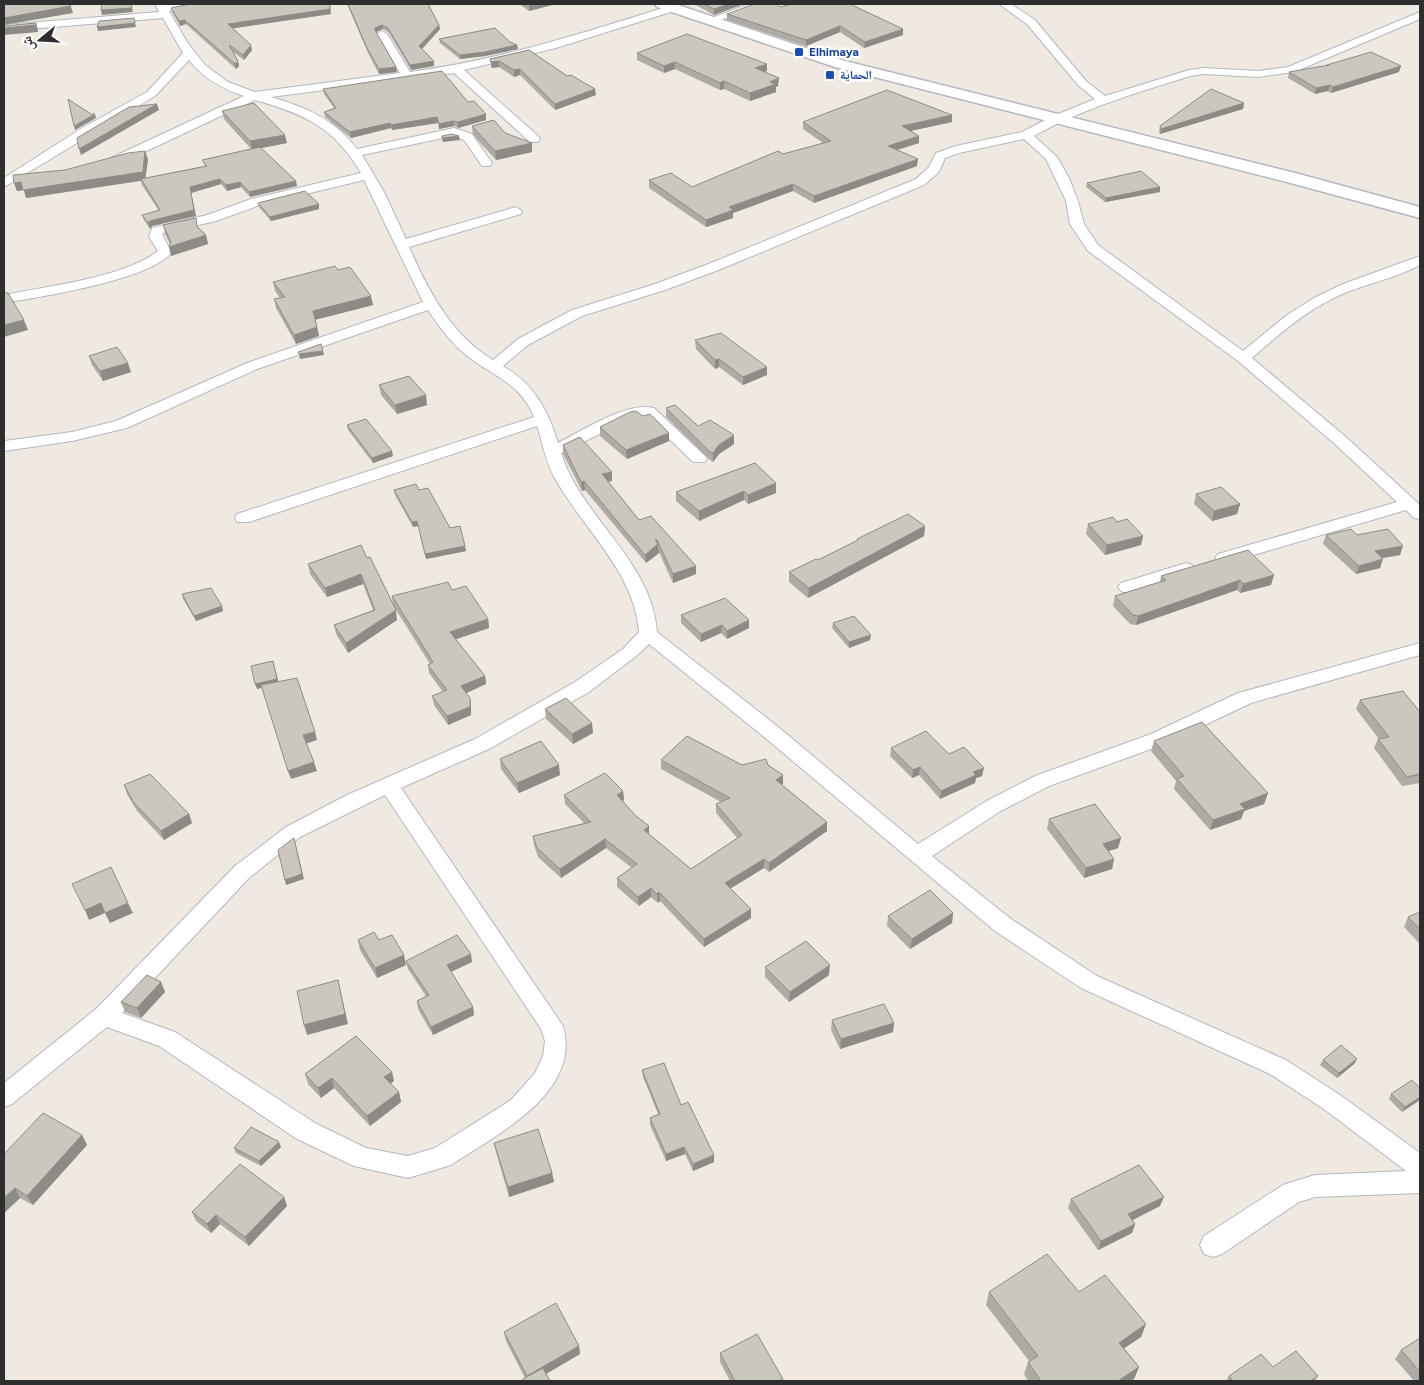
<svg xmlns="http://www.w3.org/2000/svg" width="1424" height="1385" font-family="Figtree,'Noto Naskh Arabic',sans-serif">
  <style>
    .lines { fill: none; stroke-linecap: round; stroke-linejoin: round }
    .street-casing { stroke: #b4b7c1; stroke-width: 2 }
    .secondary-casing { stroke: #b4b7c1; stroke-width: 3 }
    .street { fill: #fff; fill-rule: evenodd }
    .secondary { fill: #fff; fill-rule: evenodd }
    .wall { fill: #afaba4 }
    .shaded-wall { fill: #8e8b86 }
    .building { fill: #cbc7bf; stroke: #8e8b86 }
    .transit-dot { fill: #1a4fb4; stroke: #fff; stroke-width: 2 }
    .labels { text-anchor: middle; dominant-baseline: central; stroke-width: 5; stroke-linejoin: round; paint-order: stroke }
    .far-transit-label { font-size: 12px; font-weight: bold; fill: #164399; stroke: #fff; text-anchor: start }
  </style>
  <rect width="100%" height="100%" fill="#efe9e1"/>
  <g class="lines">
    <defs>
      <path id="street" d="M155,4h39l-1,2 -24,5 18,31 18,23 23,17 27,10 145,-19 -23,-39 5,-3 5,3 23,38c89,-12 174,-39 259,-66h8v4l-121,38 -92,22 74,66 2,3 -2,3h-8l-76,-69 -183,24c35,10 63,22 86,52l97,-21 18,6 20,29 -2,3h-8l-18,-26 -11,-4 -91,19 22,37 22,47 110,-32 6,4 -1,3 -112,33c19,43 42,88 84,113l25,-21 54,-29 83,-26 56,-21 205,-84 13,-12 7,-14 20,-7 66,-14 29,-15 44,-18 -17,-14 -51,-61 -28,-20h12l24,16 51,61 19,15 84,-26 15,-2 54,3 30,-4 132,-55v7l-126,53 -36,5 -54,-3 -14,2c-53,17 -107,32 -156,60l23,21 12,21 9,23 6,23 14,21 145,106 44,-36 27,-17 29,-14 77,-28v9l-4,2c-24,12 -51,17 -76,28 -33,15 -61,39 -88,63l95,80 73,67v14l-6,-1 -8,-8 -176,52h-12l-3,-4 3,-4 179,-52 -62,-58 -97,-83 -150,-110 -18,-27 -4,-23 -20,-42 -22,-20 -65,14 -14,5 -6,14 -15,13 -203,84 -56,21 -83,26 -54,29 -25,21c31,18 45,44 55,77 24,-12 69,-42 96,-35l51,48 2,3 -2,3h-12l-47,-46 -16,3 -69,34c20,64 91,108 96,179l120,94 141,118 67,-42 50,-26 116,-42 87,-41 182,-50v12l-169,48 -86,41 -116,42 -50,26 -67,44 79,63 86,57 189,84 54,35 80,58v40l-105,4 -16,5 -77,52 -9,3 -9,-3 -4,-9 4,-9 79,-51 9,-3 23,-7 91,-4 -82,-62 -54,-35 -189,-86 -86,-57 -232,-195 -114,-92 -14,13 -46,35 -100,57 -88,39 162,238c19,67 -66,108 -112,139l-43,13 -54,-12 -57,-27 -138,-93 -52,-19 -95,77 -8,3v-24l92,-74 139,-143 51,-39 61,-32 128,-56 100,-57 48,-33 16,-17c-4,-59 -55,-102 -83,-152 -10,-16 -13,-36 -19,-54l-288,96h-12l-2,-4 2,-4 297,-97c-13,-34 -42,-41 -68,-62 -16,-13 -27,-29 -38,-45l-171,59 -130,59 -55,13 -68,10v-10l68,-9 44,-11 131,-58 176,-61 -59,-122 -104,25 -44,16 -53,12v4l9,15c-21,28 -133,45 -168,51v-8c43,-9 119,-17 154,-44l-9,-14 3,-9 55,-13 44,-16 110,-26c-27,-46 -57,-59 -106,-73l-136,64h-8l-2,-3 2,-3 133,-62c-22,-7 -41,-18 -55,-36l-34,36 -151,91v-9l78,-50 65,-36 36,-39 -20,-35 -159,13v-6l155,-13zM385,795l156,234 4,12 -2,15 -8,17 -24,27 -76,48 -27,8 -42,-8 -51,-25 -140,-91 -53,-19 127,-135 51,-41z
        M749,4h14l-50,19h-8l-1,-2z
        M1186,563l6,2 3,4 -3,4 -65,20 -6,-2 -3,-4 3,-4z"/>
      <path id="secondary" d="M655,4h20l170,57 454,113 121,33v11l-133,-36 -452,-115 -178,-60z"/>
    </defs>
    <!-- street casing -->
    <use href="#street" class="street-casing"/>
    <!-- secondary casing -->
    <use href="#secondary" class="secondary-casing"/>
    <!-- street -->
    <use href="#street" class="street"/>
    <!-- secondary -->
    <use href="#secondary" class="secondary"/>
  </g>
  <!-- wall -->
  <path class="wall" d="M347,4h81l11,21 1,4 -18,20 12,17 -23,4 -22,-37 -6,-4 -7,3 20,35 1,5 -18,2 -11,-21z
    M519,4h37l-27,7z
    M694,4h50l-30,11z
    M780,7l123,28 -39,13 -24,-16 -34,14 -79,-26v-6z
    M171,8l160,6 -98,14 19,22 -8,10 -11,-8 6,14 -3,3 -50,-45 -6,2 -8,-14z
    M439,39l71,3 7,3 1,4 -33,7 -25,3 -20,-16z
    M529,50l67,45 -41,15 -35,-35 -6,2 -15,-10 -7,1 -1,-2 -1,-7z
    M637,53l130,18 -3,1 14,14 -2,1v5l-26,9 -26,-12 -4,1 -45,-21 -11,4 -27,-13z
    M1327,65l72,7 -68,21 -3,-2 -13,3 -27,-16 1,-6 38,-6z
    M323,89l145,13 18,12v6l-28,8 -4,-2 -15,3 -1,-6 -46,7 -1,-2 -40,10 -26,-21 -1,-5 10,-4 -10,-14z
    M1244,103l-1,6 -83,25 -1,-2 1,-6z
    M222,111l65,32 -26,5 36,38 -47,11 -9,-10 -14,4 -6,-7 -30,9 5,23 -44,10 -2,3 -6,-9 -2,-5 17,-4 -17,-26 -1,-4 -115,17 -2,-8 -7,1 -3,-8 131,-32 3,9 -3,18 60,-12 -3,-6 49,-11 -27,-30z
    M803,122h149l-42,9 9,5v7l-22,7 20,16 -103,37 -21,-12 -60,22v5l-27,9 -57,-39v-8l43,7 91,-33 40,-11 -20,-14z
    M472,126l33,7 27,10v9l-36,8 -23,-25z
    M1087,183l73,4v5l-55,10 -19,-15z
    M258,203l61,6 -48,12 -12,-14z
    M163,225l35,2 8,8 2,9 -37,12 -1,-12 -5,-10z
    M273,282l100,23 -58,15 4,16 -23,8 -20,-36 -2,-9 6,-1 -5,-7z
    M695,340l72,27v8l-24,10 -24,-18 -4,2 -19,-20z
    M89,356l42,16 -28,9 -11,-16z
    M379,385l48,20 -30,9 -16,-19z
    M666,408l32,18 36,9v9l-15,10 -6,8 -4,-3 -43,-42z
    M347,425l46,31 -20,7 -25,-33z
    M600,427l69,6v8l-42,18 -27,-23z
    M563,445l49,36h-4l31,39 57,46v8l-23,9 -15,-33 1,3 -13,10 -61,-73 -3,1 -19,-37z
    M755,463l21,30 -28,11 -4,-4 -45,21 -23,-20v-9z
    M394,490h25l31,38 16,23 -40,8 -8,-33 -5,1 -18,-32z
    M1196,494l44,10 -3,10 -25,7 -18,-17z
    M1117,522l26,14 -2,9 -36,10 -19,-21 2,-10z
    M925,526l-1,10 -116,62 -19,-16v-10l29,-12 39,-19v-2z
    M1326,535h31l43,20 -18,3 -2,10 -24,6 -33,-30z
    M361,545l36,75 -49,33 -12,-19 -2,-9 39,-15 -10,-26 -36,13 -17,-23 -2,-10z
    M1248,550l23,35 -31,8 -3,-3 -101,35 -6,-1 -17,-18 2,-10 45,-14 1,-6z
    M452,590l36,29 1,9 -34,11 30,37 1,8 -20,9 4,5 1,8v9l-23,10 -14,-20 -2,-9 11,-4 -14,-19 -1,-8 2,-1 -37,-59 -1,-9z
    M182,594l41,17 -27,10 -13,-22z
    M681,615l68,5v8l-22,11 -6,-6 -20,9 -20,-19z
    M833,623l37,17 -21,8 -17,-20z
    M1360,700l60,12v71l-18,3 -28,-38 4,-9h1l-23,-30z
    M545,709l48,24 -20,11 -27,-25z
    M1154,741l114,52 -4,11 -20,7 -3,8 -31,11 -36,-41 2,-8 -25,-30z
    M891,748l58,6 33,22 -6,2 -1,5 -35,16 -21,-24 -7,3 -22,-22z
    M500,759l60,16 -41,18 -18,-24z
    M661,760l81,5h26l15,10v9l-2,1 46,37v9l-58,41 -5,-4 -34,20 21,21v9l-47,29 -44,-46 -2,2 -7,-6 -12,9 -22,-19v-9l15,-10 -26,-20 -45,30 -23,-21 -4,-12 -1,-9 51,-13 -19,-19 -1,-9 59,-4 1,9 -2,1 14,15 13,10v8l42,35 46,-31 -21,-25v-9l5,-2 -60,-33z
    M124,785l65,29 3,9 -28,17 -27,-29 -10,-17z
    M1049,819l72,19 -3,10 -10,3 6,8 -2,10 -28,9 -37,-49z
    M1420,912v32l-16,-17 4,-10z
    M953,913l-1,10 -42,26 -23,-23 1,-10z
    M358,940h21l27,25 -29,13 -17,-28z
    M406,961l66,1 -21,10 22,35 1,8 -41,20 -15,-26 -1,-8 9,-5 -18,-27z
    M765,967l64,8 -40,27 -24,-25z
    M161,982l4,10 -24,26 -16,-6 -4,-10z
    M832,1020l62,3 -1,9 -53,17 -9,-19z
    M1357,1059l-3,5 -17,14 -17,-13 3,-5z
    M642,1070l39,35 33,57 -21,9 -8,-17 -19,7 -16,-36v-7l8,-4 -15,-37z
    M392,1072l2,9 -4,3 9,8 2,10 -31,24 -36,-38 -13,10 -13,-14 -3,-10z
    M1420,1088l-18,24 -13,-13 2,-5z
    M82,1135l5,10 -54,60 -13,-7 -16,15v-59z
    M494,1143l58,30 2,9 -45,15 -13,-45z
    M281,1147l-20,19 -25,-13 -2,-5z
    M284,1197l3,9 -38,40 -29,-22 -9,9 -15,-12 -4,-9z
    M1071,1199l89,7 -28,14 3,4 -3,9 -34,17 -30,-42z
    M989,1292h90l67,32 -5,13 -17,11 15,19 -5,12 -4,2h-102l-4,-7 4,-12 1,-1 -43,-56z
    M504,1332l75,14 1,8 -34,20 4,7h-26l-1,-2 2,-1 -19,-37z
    M1420,1338v43h-6l-19,-22 6,-9z
    M720,1353l62,28h-52l-10,-19z
    M1273,1367l45,9 -3,5h-89l3,-5z"/>
  <!-- shaded-wall -->
  <path class="shaded-wall" d="M70,4l3,9 -69,12v-7z
    M131,4l2,8 -31,3 -1,-5z
    M330,4l1,10 -102,15 -1,-5z
    M533,4h23l-27,7v-6z
    M729,4h15l-30,11v-6z
    M185,20l1,4 -6,2 -1,-5z
    M36,23l2,7v2l-34,3v-7z
    M135,23l1,4 -38,4 -1,-4z
    M382,25l1,4 -7,3 -1,-2v-2z
    M439,25l1,4 -20,22 -1,-5z
    M840,26v6l-34,14v-6z
    M903,29v6l-39,13 1,-6z
    M251,45l1,5 -8,10 -1,-5z
    M517,45l1,4 -33,7 -25,3v-4z
    M238,61l1,5 -3,3 -1,-5z
    M434,61v5l-23,4 -1,-5z
    M499,61v6l-7,1 -1,-6z
    M675,62v7l-11,4v-7z
    M767,64v7l-12,5v-8z
    M1401,66l-2,6 -68,21 2,-6z
    M396,67l1,5 -18,2v-5z
    M520,69v6l-6,2v-7z
    M779,78l-1,8 -2,1v5l-26,9v-8l20,-11z
    M724,81v8l-4,1v-7z
    M1330,85l-2,6 -13,3 1,-6z
    M595,89l1,6 -41,15v-6z
    M1244,103l-1,6 -83,25 1,-5z
    M157,104l2,6 -78,45 -2,-6z
    M95,114l1,4 -21,12 -1,-4z
    M486,114v6l-28,8v-6z
    M952,115v7l-51,11 1,-7z
    M437,117l1,6 -46,7 -1,-5z
    M453,121l1,5 -15,3v-5z
    M390,123l1,5 -40,10 -1,-6z
    M285,135l2,8 -35,7 -2,-9z
    M459,136l1,4 -17,2 -1,-4z
    M919,136v7l-32,10 1,-7z
    M532,143v9l-36,8 -1,-9z
    M145,151l3,9 -3,20 -119,18 -2,-8 -7,1 -3,-8z
    M918,159l-1,7 -103,37v-7z
    M220,179l1,5 -30,9 5,23 -44,10 -2,3 -2,-6 2,-2 40,-34z
    M296,181l1,5 -47,11 -1,-5z
    M240,182l1,5 -14,4 -1,-6z
    M793,184v7l-60,22v5l-27,9v-7l23,-13z
    M1160,187v5l-55,10 1,-4z
    M319,204v5l-48,12 -1,-4z
    M206,235l2,9 -37,12 -2,-9z
    M371,296l2,9 -59,15 -1,-9z
    M24,320l4,10 -24,7v-12z
    M317,327l2,9 -23,8 -2,-9z
    M323,351l1,4 -24,4 -1,-5z
    M719,359v8l-4,2v-9z
    M128,363l3,9 -28,9 -3,-10z
    M767,367v8l-24,10v-8z
    M426,395l1,10 -30,9 -2,-9z
    M669,433v8l-42,18 -1,-9z
    M734,435v9l-15,10 -6,8v-9l6,-8z
    M392,451l1,5 -20,7 -1,-5z
    M612,472v9l-10,2v-9z
    M584,481l1,9 -3,1 -1,-9z
    M776,483v10l-28,11v-9z
    M744,491v9l-45,21v-10z
    M1240,504l-3,10 -25,7 2,-10z
    M417,521l1,5 -5,1 -1,-5z
    M925,526l-1,10 -116,62 1,-10z
    M1143,536l-2,9 -36,10 2,-10z
    M655,540h2l2,13 -13,10 -1,-8z
    M465,546l1,5 -40,8 -1,-5z
    M1403,546l-3,9 -28,5 3,-9z
    M1383,559l-3,9 -24,6 3,-8z
    M696,566v8l-23,9v-9z
    M361,574l2,10 -36,13 -2,-9z
    M1274,575l-3,10 -31,8 3,-9z
    M1240,580l-3,10 -101,35 2,-9z
    M222,606l1,5 -27,10 -2,-5z
    M396,610l1,10 -49,33 -2,-10z
    M488,619l1,9 -38,13 -1,-9z
    M749,620v8l-22,11v-8z
    M722,625l-1,8 -20,9v-8z
    M871,635l-1,5 -21,8v-6z
    M273,661l6,23 -22,5 -2,-5z
    M485,676l1,8 -24,11 -1,-9z
    M470,698l1,8v9l-23,10 -1,-9z
    M592,723l1,10 -20,11 -1,-10z
    M315,732l2,8 -12,4 -2,-9z
    M314,762l3,9 -26,8 -3,-8z
    M559,765l1,10 -41,18 -2,-10z
    M920,767l-1,8 -7,3 1,-8z
    M984,768l-2,8 -6,2 -1,5 -35,16 1,-8 32,-19z
    M783,775v9l-8,5 1,-9z
    M623,791l1,9 -7,4v-9z
    M1268,793l-4,11 -20,7 -3,8 -31,11 3,-10 27,-16z
    M189,814l3,9 -28,17 -3,-9z
    M827,822v9l-58,41v-9z
    M649,826v9l-5,-5z
    M294,838l10,41 -18,6 -1,-5z
    M1121,838l-3,10 -18,6 3,-10z
    M605,839l1,9 -45,30 -1,-9z
    M764,859v9l-39,24v-9z
    M1114,859l-2,10 -28,9 2,-10z
    M651,888v9l-12,9 -1,-9z
    M659,892l1,9 -2,2 -1,-9z
    M101,903l4,10 -16,7 -4,-10z
    M128,903l5,10 -23,10 -5,-10z
    M751,909v9l-47,29v-8z
    M953,913l-1,10 -42,26 2,-10z
    M471,954l1,8 -24,11 -1,-8z
    M404,955l2,10 -29,13 -2,-10z
    M830,965l-1,10 -40,27 1,-10z
    M338,980l10,44 -41,11 -3,-10z
    M161,982l4,10 -24,26 -4,-10z
    M473,1007l1,8 -41,20 -2,-8z
    M894,1023l-1,9 -53,17 1,-10z
    M1357,1059l-3,5 -17,14 2,-5z
    M392,1072l2,9 -8,6 -2,-10z
    M332,1078l2,10 -13,10 -3,-10z
    M399,1092l2,10 -31,24 -3,-10z
    M1420,1097v3l-18,12 3,-5z
    M82,1135l5,10 -54,60 -6,-9z
    M279,1142l2,5 -20,19 -2,-5z
    M684,1147l1,7 -19,7v-7z
    M714,1155v7l-21,9v-7z
    M552,1173l2,9 -45,15 -1,-10z
    M15,1188l5,10 -16,15v-15z
    M284,1197l3,9 -38,40 -4,-9z
    M1164,1197l-4,9 -35,18 3,-10z
    M216,1215l4,9 -9,9 -4,-9z
    M1135,1224l-3,9 -34,17 3,-9z
    M1146,1324l-5,13 -27,18 5,-12z
    M579,1346l1,8 -46,27 -7,-5z
    M1139,1367l-5,12 -4,2h-12z"/>
  <!-- building -->
  <path class="building" d="M4,4h66l1,2 -67,12z
    M102,4h29l1,4 -31,2z
    M190,4h140v5l-102,15 23,21 -8,10 -14,-10 9,16 -3,3 -50,-44 -6,1 -8,-13z
    M348,4h80l11,21 -20,21 15,15 -24,4 -22,-37 -6,-3 -7,3v2l21,37 -17,2 -12,-21z
    M704,4h25l-15,5z
    M754,4h23l3,3 12,-3h58l53,25 -38,13 -25,-16 -34,14 -79,-26z
    M134,18l1,5 -38,4 2,-6z
    M36,23v2l-32,3v-2z
    M495,28l15,14 7,3 -32,7 -25,3 -21,-16z
    M687,34l80,30 -12,4 24,10 -9,4 6,2 -26,9 -26,-12 -4,2 -45,-21 -11,4 -27,-13z
    M529,50l38,26 4,-1 24,14 -40,15 -35,-35 -6,1 -15,-9 -8,1 -1,-3z
    M1371,52l30,14 -68,21 -3,-2 -14,3 -27,-16 40,-7h-2z
    M442,71l26,31 6,-1 12,13 -28,8 -5,-1 -14,3 -2,-7 -46,8 -1,-2 -40,9 -26,-20 12,-4 -13,-19z
    M1211,89l33,14 -83,26 -1,-3z
    M887,90l65,25 -50,11 17,10 -31,10 30,13 -104,37 -21,-12 -64,23 4,3 -27,10 -57,-40 22,-7 21,14 86,-36 5,3 48,-13 -28,-19z
    M68,99l23,15h4l-21,12z
    M254,103l31,32 -35,6 -28,-30z
    M157,104l-78,45 -2,-11 52,-31z
    M494,120l11,13 27,10 -37,8 -23,-25z
    M452,134l7,2 -17,2v-2z
    M260,147l36,34 -47,11 -9,-10 -14,3 -6,-6 -30,8 4,23 -44,11 -2,2 -6,-8 18,-5 -19,-31 66,-13 -5,-6z
    M145,151l-2,21 -120,18 -2,-8 -7,1 -1,-8 52,-5 63,-17z
    M1141,171l19,16 -54,11 -19,-15z
    M305,191l14,13 -49,13 -12,-14z
    M196,218l1,9 9,8 -37,12 2,-5 -8,-17z
    M335,266l3,4 12,-3 21,29 -58,15 4,16 -23,8 -20,-36 11,-2 -12,-15z
    M4,293h4l16,27 -20,5z
    M721,333l46,34 -24,10 -24,-18 -4,1 -20,-20z
    M321,344l2,7 -24,3 -1,-2z
    M117,347l11,16 -28,8 -11,-15z
    M409,376l17,19 -31,10 -16,-20z
    M675,405l23,21 12,-6 24,15 -15,10 -6,8 -4,-2 -43,-43z
    M636,411l7,5 7,-2 19,19 -43,17 -26,-23 30,-15z
    M366,419l26,32 -20,7 -25,-33z
    M580,437l32,35 -10,2 37,46 12,-4 45,50 -23,8 -16,-34h-2l3,4 -13,11 -61,-74 -3,1 -18,-37z
    M755,463l21,20 -28,12 -4,-4 -45,20 -23,-19z
    M416,484l3,6 9,-2 22,40 10,-2 5,20 -40,8 -8,-33 -5,1 -18,-32z
    M1221,487l19,17 -26,7 -18,-17z
    M908,514l17,12 -116,62 -20,-16 27,-13 2,1 40,-20 -1,-1z
    M1113,517l4,5 10,-3 16,17 -36,9 -19,-21z
    M1351,529l6,6 31,-6 15,17 -28,5 8,8 -24,7 -33,-31z
    M361,545l6,13 3,-1 26,53 -50,33 -12,-18 41,-15 -14,-36 -36,14 -17,-24z
    M1248,550l26,25 -31,9 -3,-4 -102,36 -5,-1 -18,-19 51,-16 -5,-4z
    M448,582l4,8 14,-4 22,33 -38,13 35,44 -24,10 9,12v9l-23,9 -15,-20 15,-6 -19,-25 5,-3 -41,-66z
    M211,588l11,18 -28,10 -12,-22z
    M725,598l24,22 -22,11 -5,-6 -21,9 -20,-19z
    M854,616l17,19 -22,7 -16,-19z
    M273,661l4,18 -22,5 -4,-18z
    M297,678l18,54 -12,3 11,27 -26,9 -27,-86z
    M1403,691l17,21v62l-13,3 -29,-38 11,-2 -29,-37z
    M566,698l26,25 -20,11 -27,-25z
    M1202,722l66,71 -28,11 5,5 -32,11 -36,-41 7,-3 -30,-35z
    M926,731l23,23 15,-7 20,21 -11,4 3,3 -35,16 -21,-24 -7,3 -22,-22z
    M687,736l55,29 24,-6 2,6 15,10 -7,5 51,42 -58,41 -5,-4 -39,24 26,26 -47,30 -45,-47 -2,2 -6,-6 -13,9 -21,-19 20,-14 -32,-25 -45,30 -23,-21 -4,-12 58,-14 -27,-27 41,-22 18,18 -6,4 19,21 13,10 -5,4 47,39 51,-34 -26,-31 14,-6 -69,-38z
    M541,741l18,24 -42,18 -17,-24z
    M150,774l39,40 -28,17 -27,-28 -10,-18z
    M1095,804l26,34 -18,6 11,15 -28,9 -37,-49z
    M294,838l8,36 -17,6 -7,-30z
    M111,867l17,36 -23,10 -4,-10 -16,7 -13,-26z
    M930,890l23,23 -41,26 -24,-23z
    M1420,912v17l-12,-12z
    M374,932l5,8 13,-5 12,20 -29,13 -17,-28z
    M457,935l14,19 -24,11 26,42 -42,20 -14,-26 12,-6 -23,-34z
    M806,941l24,24 -40,27 -25,-25z
    M147,975l14,7 -24,26 -16,-6z
    M338,980l7,34 -41,11 -7,-34z
    M884,1004l10,19 -53,16 -9,-19z
    M356,1036l36,36 -8,5 15,15 -32,24 -35,-38 -14,10 -13,-14z
    M1341,1045l16,14 -18,14 -16,-13z
    M664,1063l17,42 7,-3 26,53 -21,9 -9,-17 -18,7 -16,-36 10,-4 -18,-44z
    M1412,1080l8,8v9l-15,10 -14,-13z
    M43,1113l39,22 -55,61 -12,-8 -11,10v-44z
    M251,1127l28,15 -20,19 -25,-13z
    M538,1129l14,44 -44,14 -14,-44z
    M240,1164l44,33 -39,40 -29,-22 -9,9 -15,-12z
    M1139,1165l25,32 -36,17 7,10 -34,17 -30,-42z
    M1047,1254l32,38 26,-17 41,49 -27,19 20,24 -21,14h-77l-13,-19 10,-6 -49,-64z
    M556,1303l23,43 -52,30 -23,-44z
    M757,1334l26,45 -5,2h-43l-15,-28z
    M1420,1338v34l-19,-22z
    M1296,1351l22,25 -7,5h-78l-4,-5 32,-22 12,13z
    M543,1368l7,13h-26l-1,-2z"/>
  <!-- markers -->
  <g class="transit-dot">
    <rect x="794" y="47" width="10" height="10" rx="2.5"/>
    <rect x="825" y="70" width="10" height="10" rx="2.5"/>
  </g>
  <g class="labels">
    <!-- far-transit labels -->
    <g class="far-transit-label">
      <text x="809" y="52">Elhimaya</text>
      <text x="840" y="75">الحماية</text>
    </g>
  </g>
  <!-- border -->
  <rect width="1424" height="1385" fill="none" stroke="#2e2e2e" stroke-width="10"/>
  <!-- north arrow -->
  <g transform="translate(40 40) rotate(252)" stroke="#ffffff" stroke-width="4" paint-order="stroke">
  <path d="M0-4L9 19L0 12L-9 19Z" fill="#2e2e2e"/>
  <text y="-8" font-size="14" font-weight="bold" text-anchor="middle" fill="#2e2e2e">ش</text>
  </g>
</svg>
